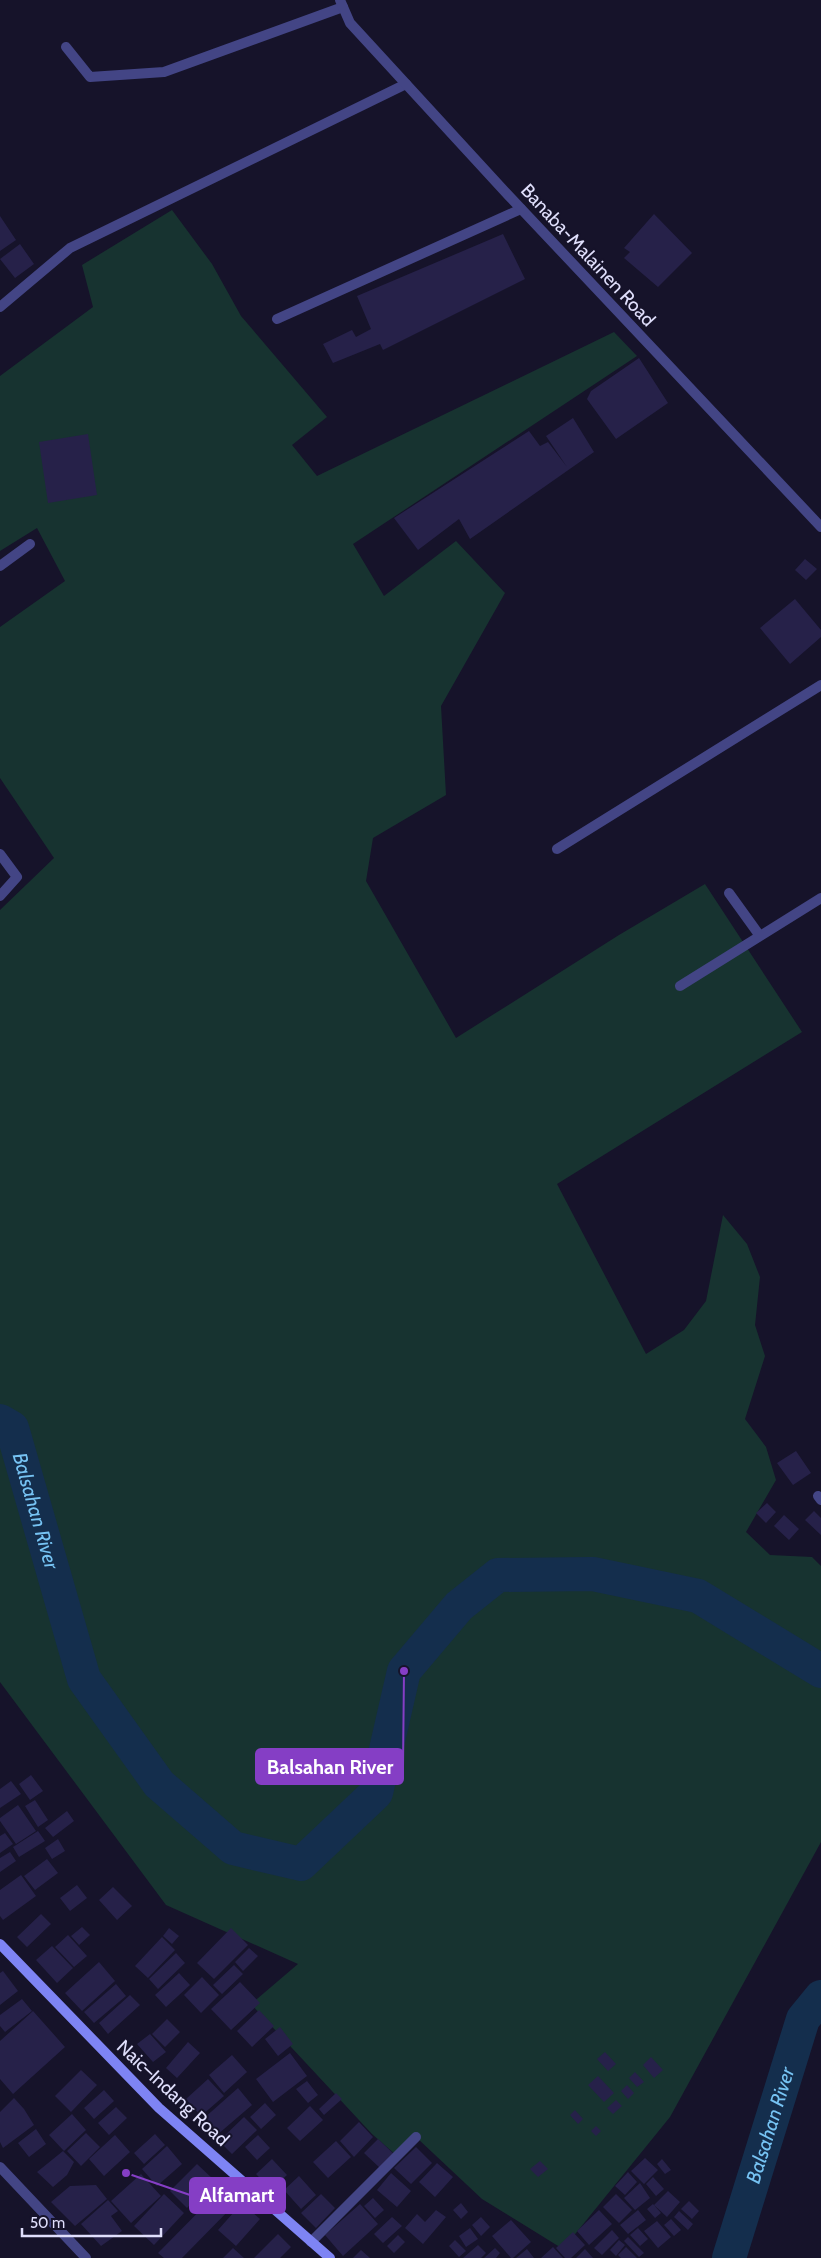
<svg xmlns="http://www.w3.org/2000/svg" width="821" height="2258" font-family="Cabin,sans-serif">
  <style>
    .green { fill: #173330 }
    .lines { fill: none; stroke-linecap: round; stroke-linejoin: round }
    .river { stroke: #142e4d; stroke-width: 34 }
    .building { fill: #262149 }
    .service { stroke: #434585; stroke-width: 10 }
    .minor { stroke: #434585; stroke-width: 10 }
    .tertiary { stroke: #434585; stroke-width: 10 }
    .secondary { stroke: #7e84f4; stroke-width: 10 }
    .labels { text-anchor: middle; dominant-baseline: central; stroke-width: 4; stroke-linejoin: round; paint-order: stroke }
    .street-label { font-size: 19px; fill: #e0dffc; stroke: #16132a }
    .water-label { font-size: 20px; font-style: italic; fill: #76c3f3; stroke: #16132a }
    .leader { fill: none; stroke: #853ec5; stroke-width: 2 }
    .callout-dot { fill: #853ec5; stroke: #16132a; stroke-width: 2 }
    .callout { fill: #853ec5; stroke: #853ec5; stroke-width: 2 }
    .callout-label { font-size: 20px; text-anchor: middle; font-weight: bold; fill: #fff }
  </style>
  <rect width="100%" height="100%" fill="#16132a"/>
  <!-- green -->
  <path class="green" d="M172,210l40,54 29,52 86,101 -35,28 25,31 297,-144 23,24 -284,188 31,52 72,-55 49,52 -64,113 5,89 -73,43 -7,43 90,157 163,-103 86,-51 97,148 -245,152 89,170 38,-24 22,-29 17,-86 24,29 13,33 -5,48 10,31 -20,63 21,28 10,33 -30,52 24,23 42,2 9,9v276l-151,275 -107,132 -81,-50 -65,-61 -20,18 -25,-22 -121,-130 47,-40 -132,-59 -166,-223v-772l54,-52 -54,-80v-151l65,-46 -28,-53 -37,23v-175l93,-69 -11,-42z"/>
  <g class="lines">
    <!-- river -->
    <g class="river">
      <path id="s1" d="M0,1421l12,7 72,251 75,105 74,64 68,16 75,-71 28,-122 55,-65 39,-31 95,-1 105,22 123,75"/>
      <path id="s2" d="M729,2258l74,-239 18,-22"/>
    </g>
  </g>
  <!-- building -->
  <path class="building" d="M654,214l38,39 -34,34 -34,-29 6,-6 -6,-4z
    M0,216l16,24 -16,11z
    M503,234l22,45 -142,71 -3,-6 -47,19 -10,-19 29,-14 4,7 15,-8 -14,-33z
    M20,244l14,20 -19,14 -15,-19z
    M639,358l29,45 -52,36 -29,-40 4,-8z
    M573,418l21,34 -124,87 -11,-20 -41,31 -24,-32 135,-87 11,15 8,-4 19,25 -21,-31z
    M88,434l9,61 -49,8 -9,-61z
    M805,559l12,10 -11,11 -11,-10z
    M795,599l26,31v7l-31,27 -30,-36z
    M796,1451l15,22 -18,12 -16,-22z
    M767,1503l9,9 -10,11 -10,-10z
    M814,1511l7,7v17l-16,-15z
    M784,1515l15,14 -10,11 -15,-14z
    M31,1775l12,16 -13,9 -11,-16z
    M11,1781l10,13 -21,14v-19z
    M35,1800l13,20 -10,7 -13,-21z
    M18,1805l18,26 -20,13 -16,-23v-3z
    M67,1811l7,10 -21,16 -8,-9z
    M38,1831l7,10 -26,16 -6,-10z
    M5,1833l8,11 -13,9v-17z
    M58,1839l7,12 -13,8 -7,-11z
    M10,1852l6,9 -16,11v-14z
    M47,1859l11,14 -23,17 -11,-14z
    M21,1875l15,21 -33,24 -3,-4v-26z
    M77,1885l10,13 -17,13 -10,-13z
    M113,1887l19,19 -15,14 -18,-20z
    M41,1914l10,10 -24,23 -10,-10z
    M82,1927l8,8 -11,10 -8,-9z
    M169,1928l10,8 -7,8 -9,-8z
    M231,1928l17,17 -34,34 -17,-16z
    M68,1935l19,21 -13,11 -19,-20z
    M162,1937l13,13 -27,28 -13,-12z
    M52,1946l21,22 -16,15 -21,-23z
    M249,1948l9,8 -15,15 -8,-9z
    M176,1953l9,10 -27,26 -9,-10z
    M99,1962l16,19 -33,30 -17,-18z
    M234,1965l9,9 -21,20 -9,-9z
    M3,1971l15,20 -18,14v-32z
    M179,1973l11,12 -24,22 -11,-12z
    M202,1977l17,18 -18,18 -17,-18z
    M240,1982l20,21 -29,27 -20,-21z
    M116,1984l10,12 -32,27 -10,-11z
    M130,1995l10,10 -32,29 -9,-11z
    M22,1999l10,12 -27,21 -5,-6v-11z
    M259,2010l15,16 -22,21 -15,-16z
    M33,2011l32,36 -52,47 -13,-15v-38z
    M167,2019l13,13 -15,15 -13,-13z
    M280,2027l13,17 -15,12 -13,-17z
    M150,2034l16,18 -13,10 -16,-18z
    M188,2042l12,11 -23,25 -11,-10z
    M605,2052l11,12 -8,7 -11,-12z
    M290,2053l17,23 -34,26 -17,-23z
    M232,2055l15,17 -23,21 -15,-18z
    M651,2057l12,13 -9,8 -11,-13z
    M81,2070l16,15 -26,27 -16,-16z
    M635,2072l9,10 -7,5 -8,-9z
    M598,2076l16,17 -10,9 -16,-17z
    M208,2079l16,17 -23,20 -15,-17z
    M307,2081l11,14 -10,8 -12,-14z
    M627,2085l7,8 -6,6 -7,-8z
    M238,2088l14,17 -35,30 -14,-16z
    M104,2090l10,11 -20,18 -10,-11z
    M336,2093l6,6 -18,16 -5,-6z
    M14,2098l10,11 10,16 -31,23 -3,-6v-30z
    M616,2100l6,6 -9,8 -6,-6z
    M265,2103l11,12 -15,14 -11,-12z
    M310,2106l13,14 -23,21 -13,-13z
    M116,2107l11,11 -18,17 -11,-12z
    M575,2110l8,9 -5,5 -8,-9z
    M72,2114l14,16 -22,21 -15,-16z
    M244,2117l13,13 -25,24 -13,-13z
    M359,2122l14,15 -19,20 -14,-16z
    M596,2126l5,5 -5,5 -5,-5z
    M36,2129l10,15 -17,13 -11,-14z
    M86,2133l14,14 -19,19 -14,-15z
    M155,2134l10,11 -21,19 -10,-11z
    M115,2135l15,17 -26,24 -15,-17z
    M258,2135l12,13 -13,12 -12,-13z
    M378,2139l17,16 -14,14 -17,-16z
    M336,2141l15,16 -23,21 -15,-16z
    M167,2146l15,18 -25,22 -15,-17z
    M416,2147l16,16 -21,21 -17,-16z
    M63,2151l11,11 -7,13 -14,12 -16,-15z
    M645,2158l13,12 -14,14 -13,-13z
    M272,2159l15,16 -16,15 -15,-16z
    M662,2159l9,11 -6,4 -8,-10z
    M540,2161l8,8 -10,8 -8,-8z
    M437,2163l16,14 -18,20 -16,-15z
    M197,2164l17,16 -27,28 -17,-17z
    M628,2172l9,10 -12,13 -10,-9z
    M391,2173l20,18 -14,16 -20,-17z
    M141,2174l20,22 -30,27 -20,-22z
    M299,2176l17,19 -15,14 -17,-19z
    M653,2177l11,12 -8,7 -10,-12z
    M640,2183l10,15 -15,12 -11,-12z
    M96,2185l11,14 -32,27 -24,-24 19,-16z
    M222,2188l15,14 -55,56h-18l-6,-5z
    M668,2191l12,11 -13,15 -13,-12z
    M164,2194l20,19 -30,32 -20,-19z
    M321,2194l14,14 -19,20 -15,-15z
    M616,2194l16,16 -13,13 -16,-16z
    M373,2198l11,12 -9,8 -11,-12z
    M108,2200l10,11 -7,5 11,15 -21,15 -20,-22z
    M689,2201l10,10 -7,8 -11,-10z
    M242,2203l18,16 -24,27 -18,-16z
    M461,2203l7,9 -7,7 -8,-9z
    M360,2204l18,20 -35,32 -18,-21z
    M653,2204l8,9 -6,5 -8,-9z
    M436,2210l10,7 -23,27 -18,-16 12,-14 8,8z
    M599,2210l13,14 -23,21 -12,-14z
    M638,2210l8,10 -18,14 -8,-9z
    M679,2211l14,13 -5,6 -14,-13z
    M392,2217l10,9 -19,17 -9,-9z
    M481,2217l9,10 -9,9 -9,-11z
    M671,2219l10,11 -7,6 -10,-11z
    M511,2220l20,22 -18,16h-2l-19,-22z
    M657,2221l14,16 -13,11 -14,-17z
    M470,2228l8,11 -12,8 -7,-11z
    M638,2228l10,11 -8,7 -10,-11z
    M612,2230l7,8 -17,17 -8,-7z
    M573,2232l12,13 -14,13h-6l-9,-10z
    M278,2234l13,13 -11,11h-26z
    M398,2235l7,7 -11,11 -7,-7z
    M628,2237l16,16 -5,4 -15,-16z
    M455,2240l11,11 -7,6 -10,-11z
    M619,2240l6,5 -9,11 -6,-6z
    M478,2245l8,8 -5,5h-18z
    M553,2247l10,11h-22z
    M626,2247l11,11h-16l-3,-3z
    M233,2248l11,10h-21z
    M495,2248l5,5 -4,5h-12z
    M527,2249l7,9h-18z
    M585,2249l8,9h-17z
    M361,2250l9,8h-17z"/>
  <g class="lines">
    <!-- service -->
    <path class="service" d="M311,2242l105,-105"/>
    <!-- minor -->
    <path class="minor" d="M66,47l24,30 74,-5 179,-65
      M0,307l70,-59 336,-164
      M277,319l244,-110
      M0,566l30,-22
      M557,849l264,-164
      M0,854l17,23 -17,19
      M729,893l31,43
      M680,986l141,-88
      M818,1496l3,4
      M0,2167l86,91"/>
    <!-- tertiary -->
    <path class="tertiary" d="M340,0l10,23 159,173 312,331"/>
    <!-- secondary -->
    <path class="secondary" d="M0,1944l159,164 171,150"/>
  </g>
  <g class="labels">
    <!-- street labels -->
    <g class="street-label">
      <text transform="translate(588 255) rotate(47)">Banaba-Malainen Road</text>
      <text transform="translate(173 2093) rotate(43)">Naic–Indang Road</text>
    </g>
    <!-- water labels -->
    <g class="water-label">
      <text stroke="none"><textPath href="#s1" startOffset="100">Balsahan River</textPath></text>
      <text stroke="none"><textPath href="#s2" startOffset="139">Balsahan River</textPath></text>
    </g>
  </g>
  <!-- callouts -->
  <path class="leader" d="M404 1671L403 1767M126 2173L190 2195"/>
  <g class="callout-dot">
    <circle cx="404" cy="1671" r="5"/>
    <circle cx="126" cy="2173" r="5"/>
  </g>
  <g class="callout">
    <rect x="256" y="1749" width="147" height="35" rx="5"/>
    <rect x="190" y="2178" width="95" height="35" rx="5"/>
  </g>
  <g class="callout-label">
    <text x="330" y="1774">Balsahan River</text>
    <text x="237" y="2202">Alfamart</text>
  </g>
  <!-- scale -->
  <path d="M22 2228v8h139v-8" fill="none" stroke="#e0dffc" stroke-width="2.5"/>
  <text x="30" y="2228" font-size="15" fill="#e0dffc" stroke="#16132a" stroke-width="4" paint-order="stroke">50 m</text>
</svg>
